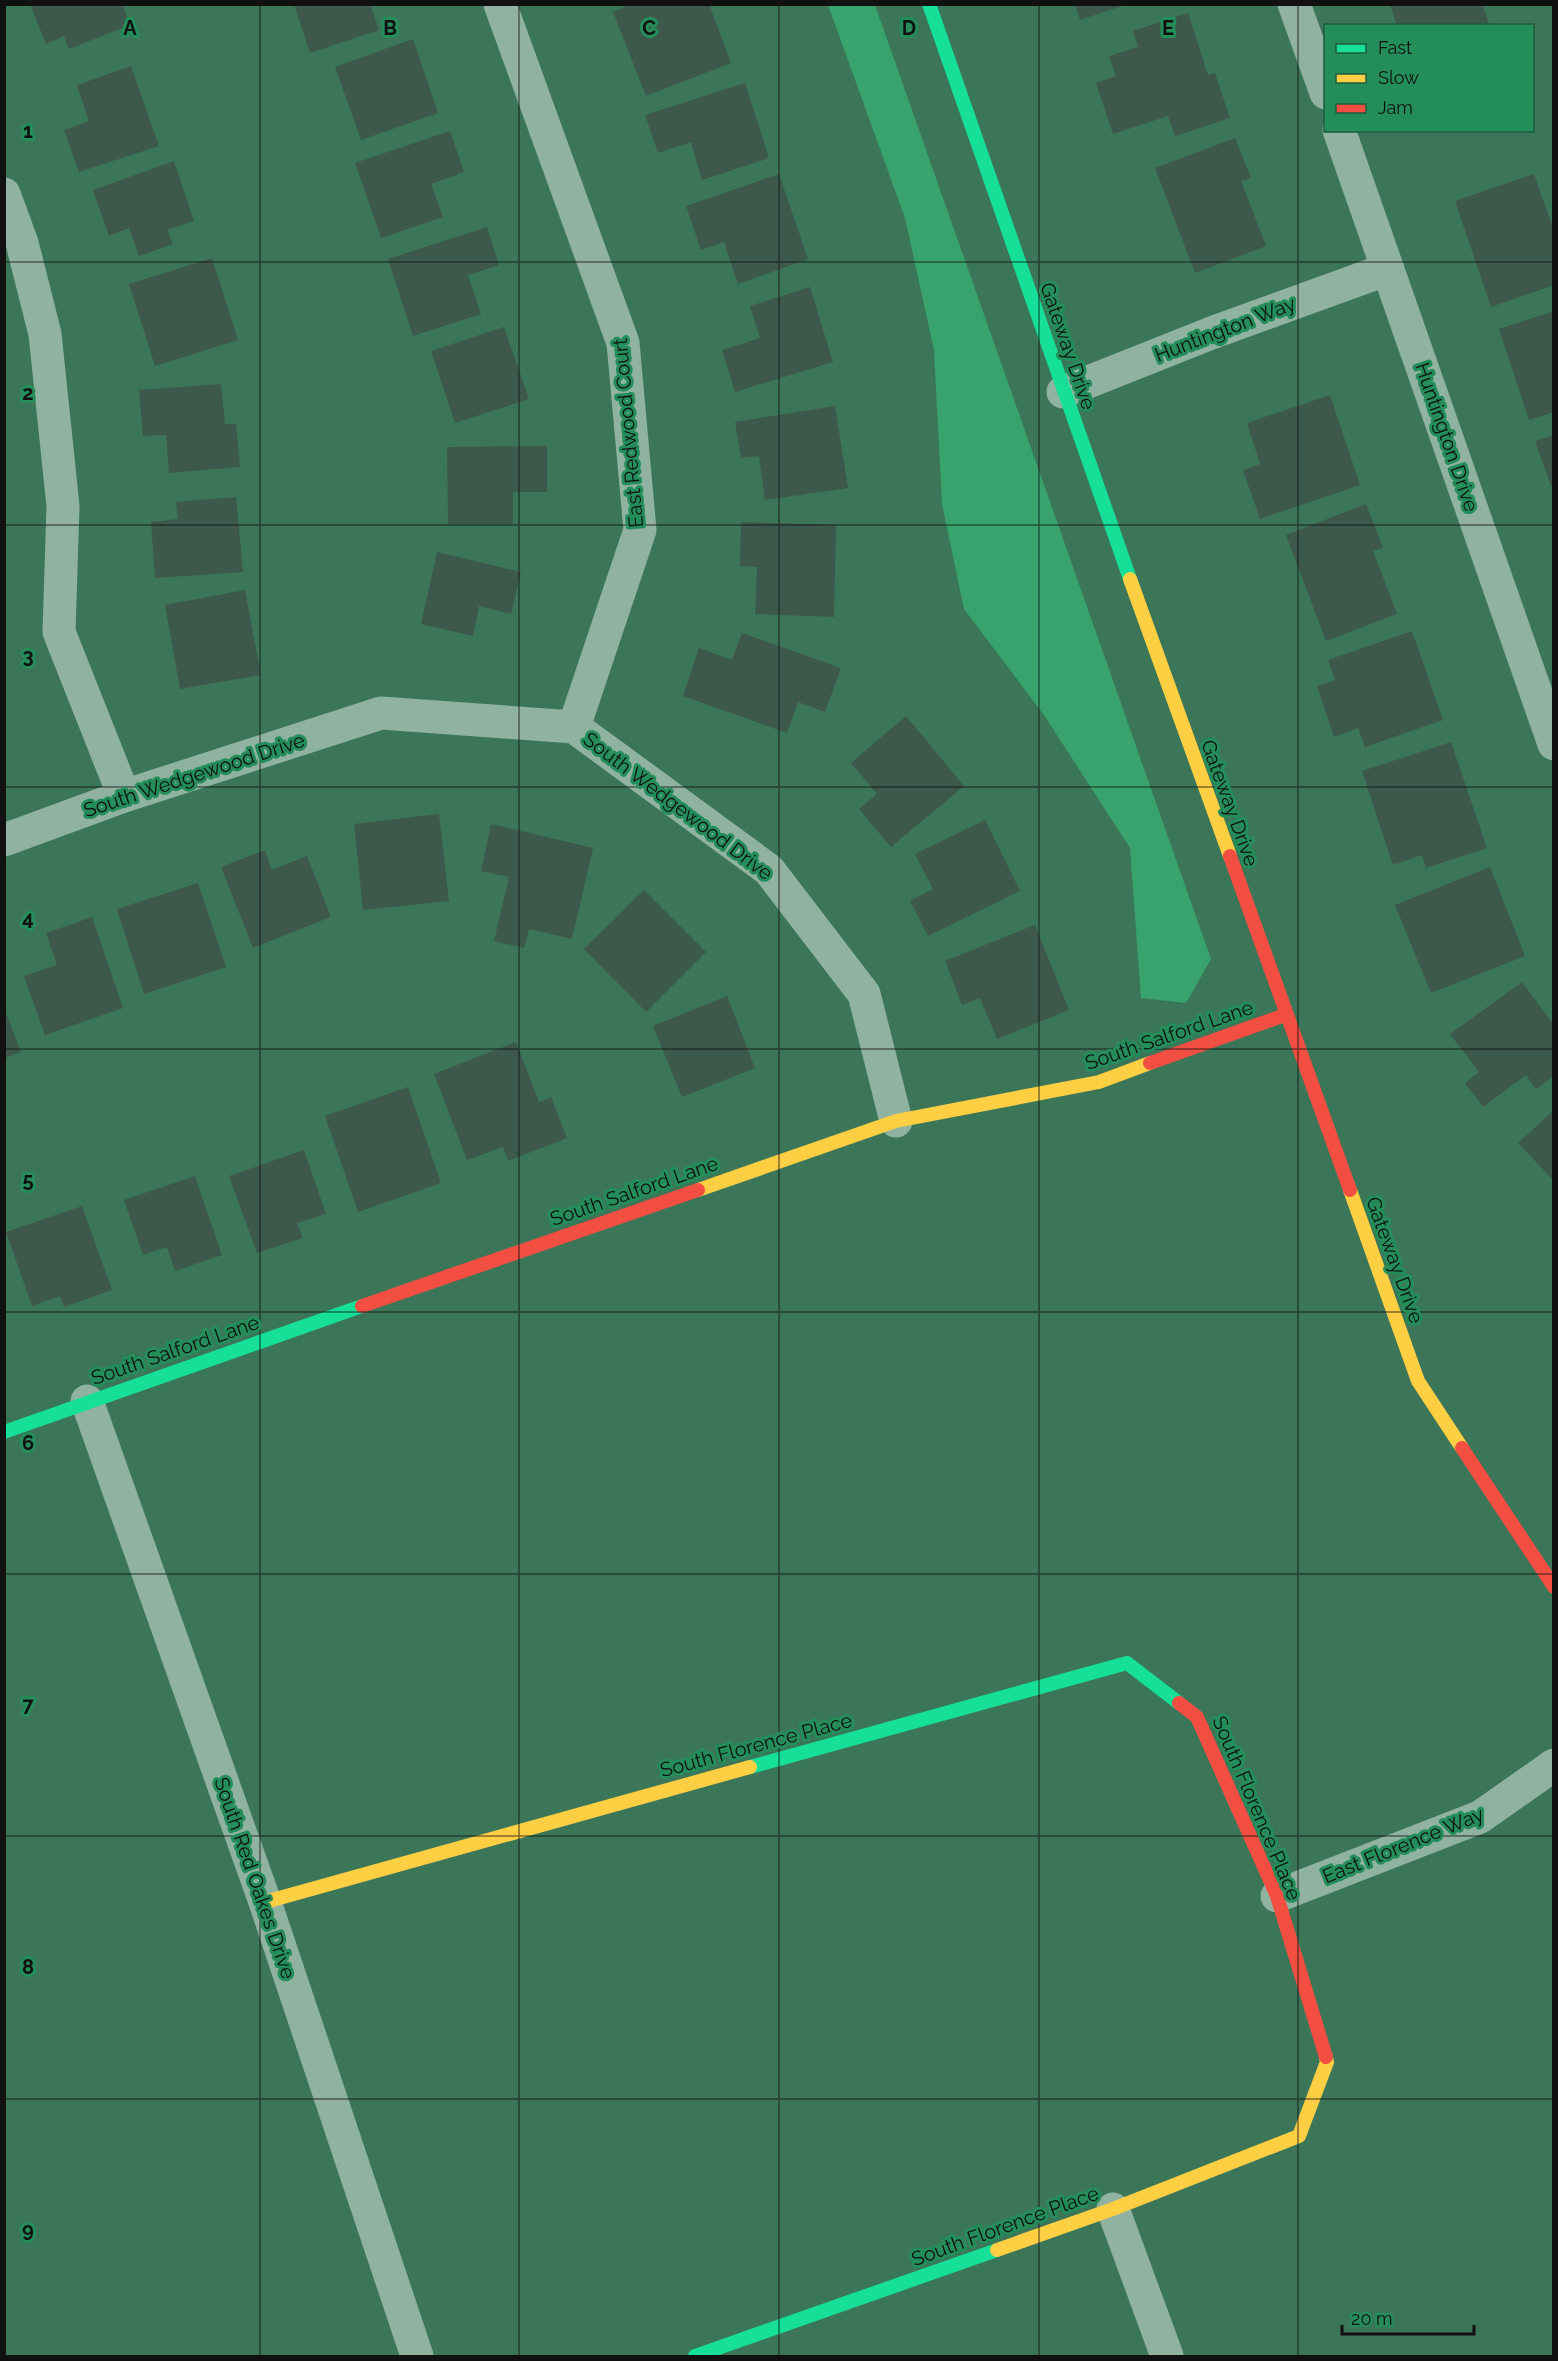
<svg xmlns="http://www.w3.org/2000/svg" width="1558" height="2361" font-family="Raleway,sans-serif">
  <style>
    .green { fill: #39a36e }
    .building { fill: #3d594b }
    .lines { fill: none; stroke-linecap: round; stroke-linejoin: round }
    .street { stroke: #90b2a1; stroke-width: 33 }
    .fast { stroke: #16e098; stroke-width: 14 }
    .slow { stroke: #ffcf43; stroke-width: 14 }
    .jam { stroke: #f24e42; stroke-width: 14 }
    .grid { fill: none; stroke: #111; stroke-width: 1.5; stroke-opacity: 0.55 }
    .labels { text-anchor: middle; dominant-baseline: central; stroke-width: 6; stroke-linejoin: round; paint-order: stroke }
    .street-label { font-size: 20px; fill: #111; stroke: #248e5a }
    .grid-label { font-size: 20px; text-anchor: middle; font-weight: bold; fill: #111; stroke: #248e5a; stroke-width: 6; stroke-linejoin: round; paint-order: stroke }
  </style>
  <rect width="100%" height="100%" fill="#3c7659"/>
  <!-- green -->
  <path class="green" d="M828,5h47l336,954 -25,44 -45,-5 -11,-150 -86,-133 -80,-106 -22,-105 -8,-154 -29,-132z"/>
  <!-- building -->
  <path class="building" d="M30,4h92l8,21 -61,24 -5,-13 -18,8z
    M294,4h76l9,26 -69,23z
    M631,4h78l22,59 -85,33 -33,-84z
    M1075,4h50v1l-45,15z
    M1390,4h92l8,22h-93z
    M1188,13l20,62 7,-2 15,45 -55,18 -7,-20 -55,18 -17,-51 20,-7 -7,-20 29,-9 -5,-16z
    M413,39l25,74 -77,27 -26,-73z
    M131,66l28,80 -80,26 -15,-42 25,-9 -12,-36z
    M745,83l24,75 -67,22 -11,-38 -33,11 -13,-38z
    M450,131l14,41 -33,12 12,33 -62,21 -26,-75z
    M1235,138l16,40 -10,3 25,65 -71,27 -40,-105z
    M174,161l20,60 -27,9 6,14 -34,12 -10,-28 -20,8 -16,-46z
    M779,174l29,85 -70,25 -14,-42 -23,8 -15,-44z
    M1534,174l20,57v54l-63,22 -36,-106z
    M487,227l12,38 -31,10 13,39 -68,22 -25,-77z
    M212,258l26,82 -83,26 -26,-82z
    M810,287l23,75 -98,30 -13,-42 38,-12 -10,-32z
    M1554,311v101l-25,8 -30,-91z
    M504,327l25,72 -74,24 -24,-72z
    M221,384l4,40h11l4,43 -71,6 -3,-38 -23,1 -4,-46z
    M1330,395l30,90 -100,34 -17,-49 17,-6 -13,-41z
    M835,406l13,82 -83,12 -6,-44 -18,2 -6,-36z
    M1554,435v50l-3,1 -16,-45z
    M547,446v46h-34v32h-65l-1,-77z
    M236,497l7,75 -88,6 -4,-56 27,-3 -2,-17z
    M1366,504l17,44 -10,3 24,63 -71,27 -40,-106z
    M741,522l95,3 -2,92 -79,-3 2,-47 -17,-1z
    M437,552l84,20 -10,42 -32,-8 -6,30 -52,-12z
    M245,590l16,85 -81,14 -15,-84z
    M1412,631l31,89 -78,27 -7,-19 -24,9 -17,-51 18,-6 -7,-20z
    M742,633l99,35 -16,44 -27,-10 -11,31 -104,-37 16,-48 33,12z
    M906,716l58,70 -73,61 -32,-38 18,-15 -26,-31z
    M1451,742l36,106 -61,20 -4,-13 -29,10 -31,-94z
    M439,814l10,87 -86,9 -9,-86z
    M985,820l35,71 -92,45 -18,-35 23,-12 -18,-35z
    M491,824l102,24 -21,91 -43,-10 -5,19 -30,-7 15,-64 -28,-6z
    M265,850l7,20 35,-14 24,61 -78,31 -32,-81z
    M1490,867l35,89 -94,37 -36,-88z
    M198,883l28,84 -82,27 -27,-85z
    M644,890l62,62 -60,60 -62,-63z
    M92,917l31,91 -78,27 -21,-59 33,-11 -11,-32z
    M1035,925l34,85 -72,29 -17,-41 -18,7 -17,-44z
    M1522,982l32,43v51l-18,13 -10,-14 -43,32 -18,-24 14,-11 -29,-38z
    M727,996l28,72 -73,29 -29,-71z
    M4,1008l17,44 -17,6z
    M516,1042l23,60 12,-5 16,41 -59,23 -5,-14 -36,13 -33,-86z
    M408,1087l33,96 -83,29 -33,-96z
    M1554,1110v71l-36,-38z
    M304,1150l22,64 -29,9 6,15 -46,15 -28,-77z
    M195,1176l27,79 -47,16 -8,-24 -24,8 -19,-55z
    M82,1206l30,84 -48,17 -4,-11 -28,10 -26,-74z"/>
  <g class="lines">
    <!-- street -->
    <path class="street" d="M500,4l123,339 17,187 -66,197
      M1294,4l32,89
      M1339,130l215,614
      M4,194l18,49 23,91 18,172 -4,126 65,164
      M1063,392l151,-60 174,-63
      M4,840l120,-44 257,-83 193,14 195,143 95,124 32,127
      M87,1401l178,501 152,454
      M1277,1896l203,-79 74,-52
      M1113,2209l54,147"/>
    <!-- fast -->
    <path class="fast" d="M929,4l201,575
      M4,1432l358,-126
      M750,1767l377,-104 52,40
      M695,2356l302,-106"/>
    <!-- slow -->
    <path class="slow" d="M1130,579l100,277
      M698,1190l198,-69 203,-39 51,-19
      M1350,1190l68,191 44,67
      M265,1902l485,-135
      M997,2250l116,-41 186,-73 28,-74 -1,-5"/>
    <!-- jam -->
    <path class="jam" d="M1230,856l120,334
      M1150,1063l135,-48
      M362,1306l336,-116
      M1462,1448l92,139
      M1179,1703l18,14 80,179 49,161"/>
  </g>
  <!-- grid -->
  <path class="grid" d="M260,4v2352M519,4v2352M779,4v2352M1039,4v2352M1298,4v2352M4,262h1550M4,525h1550M4,787h1550M4,1049h1550M4,1312h1550M4,1574h1550M4,1836h1550M4,2099h1550"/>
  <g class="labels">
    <!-- street labels -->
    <g class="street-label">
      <text transform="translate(1225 329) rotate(-21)">Huntington Way</text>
      <text transform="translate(1068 346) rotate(71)">Gateway Drive</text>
      <text transform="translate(628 433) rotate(-95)">East Redwood Court</text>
      <text transform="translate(1447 437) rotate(71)">Huntington Drive</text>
      <text transform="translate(194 775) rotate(-18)">South Wedgewood Drive</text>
      <text transform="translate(1230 803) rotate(70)">Gateway Drive</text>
      <text transform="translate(678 806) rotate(37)">South Wedgewood Drive</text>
      <text transform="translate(1169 1035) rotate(-19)">South Salford Lane</text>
      <text transform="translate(634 1191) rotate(-19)">South Salford Lane</text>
      <text transform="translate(1395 1260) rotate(70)">Gateway Drive</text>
      <text transform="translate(175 1350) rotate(-19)">South Salford Lane</text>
      <text transform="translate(756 1745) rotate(-15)">South Florence Place</text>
      <text transform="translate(1257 1808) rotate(67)">South Florence Place</text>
      <text transform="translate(1403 1845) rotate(-22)">East Florence Way</text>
      <text transform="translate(255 1878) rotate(71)">South Red Oakes Drive</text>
      <text transform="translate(1005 2226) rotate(-20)">South Florence Place</text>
    </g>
  </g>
  <g class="grid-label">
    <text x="130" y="35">A</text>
    <text x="390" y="35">B</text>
    <text x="649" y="35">C</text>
    <text x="909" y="35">D</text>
    <text x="1168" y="35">E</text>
    <text x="28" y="138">1</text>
    <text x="28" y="400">2</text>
    <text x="28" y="663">3</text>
    <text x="28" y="925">4</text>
    <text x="28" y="1187">5</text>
    <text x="28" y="1450">6</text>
    <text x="28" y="1712">7</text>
    <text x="28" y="1974">8</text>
    <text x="28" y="2237">9</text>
  </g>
  <!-- border -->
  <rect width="1558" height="2361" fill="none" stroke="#111111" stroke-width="12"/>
  <!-- legend -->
  <rect x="1324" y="24" width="210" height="108" fill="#248e5a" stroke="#1c5c3d" stroke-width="1.5"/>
  <rect x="1336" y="44" width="30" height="9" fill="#16e098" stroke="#1c5c3d" stroke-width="1.5"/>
  <text x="1378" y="54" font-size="18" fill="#111111">Fast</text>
  <rect x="1336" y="74" width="30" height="9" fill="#ffcf43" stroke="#1c5c3d" stroke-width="1.5"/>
  <text x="1378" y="84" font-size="18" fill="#111111">Slow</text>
  <rect x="1336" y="104" width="30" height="9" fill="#f24e42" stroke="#1c5c3d" stroke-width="1.5"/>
  <text x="1378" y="114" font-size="18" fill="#111111">Jam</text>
  <!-- scale -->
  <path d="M1342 2325v9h132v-9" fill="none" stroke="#111111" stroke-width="3"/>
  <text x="1351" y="2325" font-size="18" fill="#111111" stroke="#248e5a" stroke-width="4.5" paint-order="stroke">20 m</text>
</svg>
